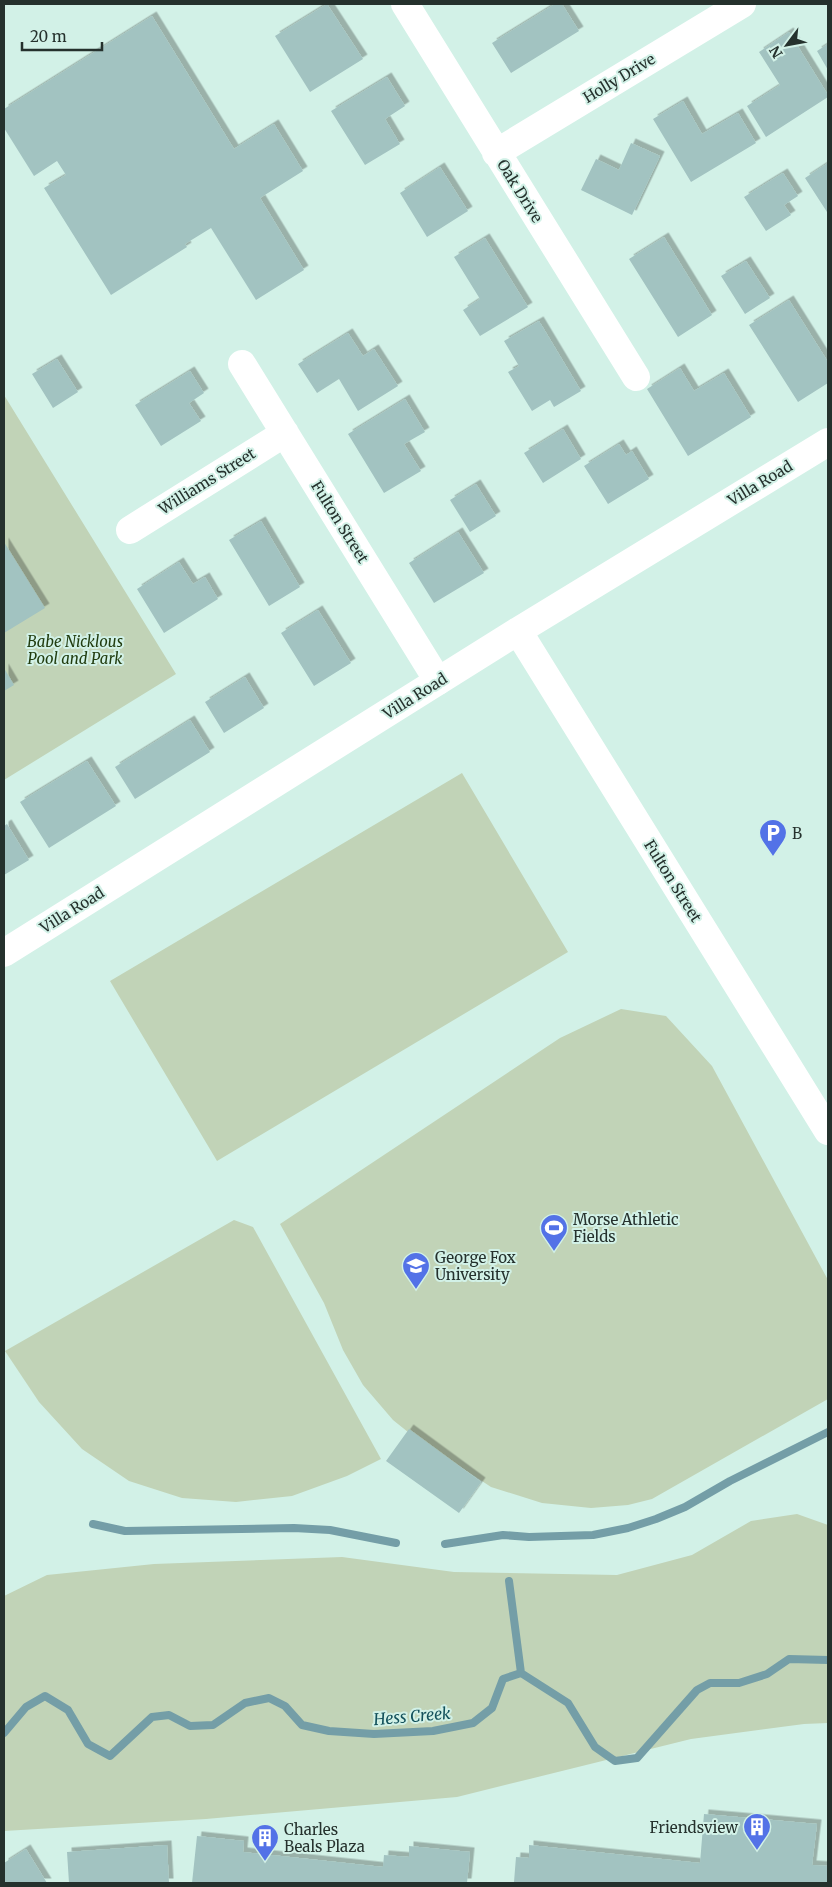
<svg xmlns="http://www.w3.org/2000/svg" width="832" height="1887" font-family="Merriweather,serif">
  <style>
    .green { fill: #c1d3b7 }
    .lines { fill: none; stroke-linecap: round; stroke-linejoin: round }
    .stream { stroke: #749ea7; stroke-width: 8 }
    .building { fill: #a2c3c1; filter: url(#shadow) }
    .street { stroke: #fff; stroke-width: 28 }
    .secondary { stroke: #fff; stroke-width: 28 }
    .labels { text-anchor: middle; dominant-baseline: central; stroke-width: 4; stroke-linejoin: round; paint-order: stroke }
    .street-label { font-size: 15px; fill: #25312d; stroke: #d2f1e7 }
    .park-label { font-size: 15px; font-style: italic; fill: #213c0f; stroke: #d2f1e7 }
    .poi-label { font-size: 15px; fill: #25312d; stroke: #d2f1e7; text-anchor: start }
    .water-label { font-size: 16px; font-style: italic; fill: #12505a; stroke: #d2f1e7 }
  </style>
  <defs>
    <filter id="shadow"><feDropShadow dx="4.5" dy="-4.5" stdDeviation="0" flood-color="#0004"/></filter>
  </defs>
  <rect width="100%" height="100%" fill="#d2f1e7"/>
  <!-- green -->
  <path class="green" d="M4,395l172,279 -172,106z
    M462,773l106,179 -351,209 -107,-180z
    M621,1009l45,7 46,50 116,214v119l-176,100 -24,6 -37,3 -49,-5 -51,-16 -83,-55 -15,-12 -30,-35 -20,-35 -19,-47 -44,-79 280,-186z
    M234,1220l19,7 128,232 -34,17 -55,20 -56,6 -54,-4 -53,-17 -47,-32 -43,-47 -34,-51z
    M797,1514l31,11v198l-24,1 -113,15 -234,58 -251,22 -202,12v-235l43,-21 107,-11 188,-7 112,15 163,3 75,-20 59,-34z"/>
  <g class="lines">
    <!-- stream -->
    <path class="stream" d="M93,1524l32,7 169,-3 36,2 66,13
      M445,1544l58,-9 26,2 64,-2 35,-7 28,-9 29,-12 45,-26 98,-49
      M509,1581l12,92
      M4,1733l22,-26 19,-11 23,14 20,34 22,12 42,-39 17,-2 21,11 23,-1 32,-22 24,-5 16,8 17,19 27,6 45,3 59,-3 40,-8 19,-15 11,-29 18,-6 47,30 27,44 20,14 22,-3 60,-68 13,-7h29l28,-9 22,-15 39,1"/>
  </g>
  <!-- building -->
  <path class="building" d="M327,4l36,55 -53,33 -35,-56z
    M555,4h7l17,27 -68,42 -19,-30z
    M152,16l82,133 40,-25 29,47 -43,27 44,72 -48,30 -45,-72 -26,16 2,3 -76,48 -67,-107 22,-13 -9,-14 -23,15 -30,-48v-19z
    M789,32l39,63v2l-62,40 -19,-31 33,-21 -21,-33z
    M828,44v26l-11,-19z
    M387,77l18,29 -20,13 15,25 -35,21 -34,-54z
    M683,101l19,33 36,-21 18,30 -65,39 -38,-63z
    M631,143l29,13 -28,59 -51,-25 15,-31 23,11z
    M828,163v48l-1,1 -22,-34z
    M440,167l28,44 -41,26 -27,-44z
    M783,173l15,23 -14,9 7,10 -25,16 -22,-34z
    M664,237l48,78 -34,22 -49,-78z
    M485,238l43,69 -48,29 -17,-26 17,-11 -26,-42z
    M746,261l24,37 -25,16 -24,-38z
    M789,300l39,62v21l-30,19 -49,-77z
    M539,321l42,70 -27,16 -4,-7 -18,11 -24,-39 11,-6 -15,-25z
    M348,333l15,23 11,-7 24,37 -40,25 -19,-32 -22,14 -19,-29z
    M57,359l21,33 -25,16 -21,-34z
    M680,368l14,23 30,-18 27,44 -63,39 -41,-67z
    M190,371l14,22 -15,10 12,18 -40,25 -26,-41z
    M405,399l20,33 -21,12 17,27 -37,22 -36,-59z
    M563,429l18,30 -38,24 -19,-30z
    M619,444l7,11 6,-4 17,28 -41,25 -24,-38z
    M476,484l20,32 -26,16 -20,-32z
    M261,521l39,66 -31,19 -40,-66z
    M458,532l26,41 -50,30 -25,-40z
    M4,542l41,66 -41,25z
    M179,562l14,22 12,-7 13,22 -54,34 -27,-44z
    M318,610l33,53 -37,23 -33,-53z
    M4,668l10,17 -10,6z
    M245,677l19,31 -40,25 -19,-31z
    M190,720l20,32 -75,47 -20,-32z
    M87,761l29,45 -67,42 -29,-46z
    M7,824l22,36 -25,15v-49z
    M409,1429l72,53 -22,31 -73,-52z
    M704,1814l113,10 -5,41 16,1v17h-303l-11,-1 2,-25 13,1v-13l171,18z
    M197,1836l47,5 -1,11 140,15 1,-12 25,2v-11l61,6 -3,31h-275z
    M167,1845l2,38h-100l-2,-31z
    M26,1849l21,34h-43v-20z"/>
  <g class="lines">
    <!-- street -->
    <path class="street" d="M405,4l231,373
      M496,153l246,-149
      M242,364l196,317
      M130,530l155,-97"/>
    <!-- secondary -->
    <path class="secondary" d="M518,631l310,500
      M4,953l514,-322 310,-189"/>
  </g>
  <!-- icons -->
  <defs>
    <symbol id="parking-pin" viewBox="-11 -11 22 30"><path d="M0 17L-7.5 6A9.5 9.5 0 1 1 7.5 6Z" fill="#5372e7" stroke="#d2f1e7"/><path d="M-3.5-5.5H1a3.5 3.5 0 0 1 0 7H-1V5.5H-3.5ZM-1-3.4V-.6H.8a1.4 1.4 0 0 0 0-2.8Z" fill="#fff"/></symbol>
    <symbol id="stadium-pin" viewBox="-11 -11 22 30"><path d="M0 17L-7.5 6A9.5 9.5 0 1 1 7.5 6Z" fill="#5372e7" stroke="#d2f1e7"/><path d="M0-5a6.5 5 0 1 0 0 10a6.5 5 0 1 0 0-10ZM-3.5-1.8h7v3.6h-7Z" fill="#fff"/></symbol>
    <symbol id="university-pin" viewBox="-11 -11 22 30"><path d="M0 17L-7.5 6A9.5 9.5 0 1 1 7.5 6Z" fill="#5372e7" stroke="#d2f1e7"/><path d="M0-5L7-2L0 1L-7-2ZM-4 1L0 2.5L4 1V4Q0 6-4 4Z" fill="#fff"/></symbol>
    <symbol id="building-pin" viewBox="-11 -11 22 30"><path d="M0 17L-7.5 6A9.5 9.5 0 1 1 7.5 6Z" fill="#5372e7" stroke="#d2f1e7"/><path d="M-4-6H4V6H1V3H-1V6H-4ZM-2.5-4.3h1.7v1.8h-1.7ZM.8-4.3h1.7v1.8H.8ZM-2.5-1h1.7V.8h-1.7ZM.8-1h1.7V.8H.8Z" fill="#fff"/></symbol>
  </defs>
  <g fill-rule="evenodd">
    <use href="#parking-pin" x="757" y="817" width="32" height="43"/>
    <use href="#stadium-pin" x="538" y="1212" width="32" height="43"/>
    <use href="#university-pin" x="400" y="1250" width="32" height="43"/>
    <use href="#building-pin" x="741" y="1811" width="32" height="43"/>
    <use href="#building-pin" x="249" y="1822" width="32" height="43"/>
  </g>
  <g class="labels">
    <!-- street labels -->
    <g class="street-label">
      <text transform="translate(619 78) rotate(-31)">Holly Drive</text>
      <text transform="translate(520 191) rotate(58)">Oak Drive</text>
      <text transform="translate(207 481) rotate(-32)">Williams Street</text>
      <text transform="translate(760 483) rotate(-31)">Villa Road</text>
      <text transform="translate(340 522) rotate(58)">Fulton Street</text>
      <text transform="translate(415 696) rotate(-32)">Villa Road</text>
      <text transform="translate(673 881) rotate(58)">Fulton Street</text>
      <text transform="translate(72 910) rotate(-32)">Villa Road</text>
    </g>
    <!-- park labels -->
    <g class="park-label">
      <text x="75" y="641">Babe Nicklous<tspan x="75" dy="17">Pool and Park</tspan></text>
    </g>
    <!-- poi labels -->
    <g class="poi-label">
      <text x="792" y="833">B</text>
      <text x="573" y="1219">Morse Athletic<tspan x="573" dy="17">Fields</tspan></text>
      <text x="435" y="1257">George Fox<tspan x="435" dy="17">University</tspan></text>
      <text x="738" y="1827" text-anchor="end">Friendsview</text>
      <text x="284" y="1829">Charles<tspan x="284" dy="17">Beals Plaza</tspan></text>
    </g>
    <!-- water labels -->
    <g class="water-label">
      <text transform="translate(412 1716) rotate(-5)">Hess Creek</text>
    </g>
  </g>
  <!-- border -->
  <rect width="832" height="1887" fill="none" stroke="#25312d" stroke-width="10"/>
  <!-- north arrow -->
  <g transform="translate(787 45) rotate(238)" stroke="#d2f1e7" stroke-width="4" paint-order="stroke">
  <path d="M0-4L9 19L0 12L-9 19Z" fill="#25312d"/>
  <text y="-8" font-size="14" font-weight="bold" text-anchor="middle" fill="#25312d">N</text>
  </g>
  <!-- scale -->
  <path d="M22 42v8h80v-8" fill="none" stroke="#25312d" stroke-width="2.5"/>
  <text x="30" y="42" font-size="15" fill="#25312d" stroke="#d2f1e7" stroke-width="4" paint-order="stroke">20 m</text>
</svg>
